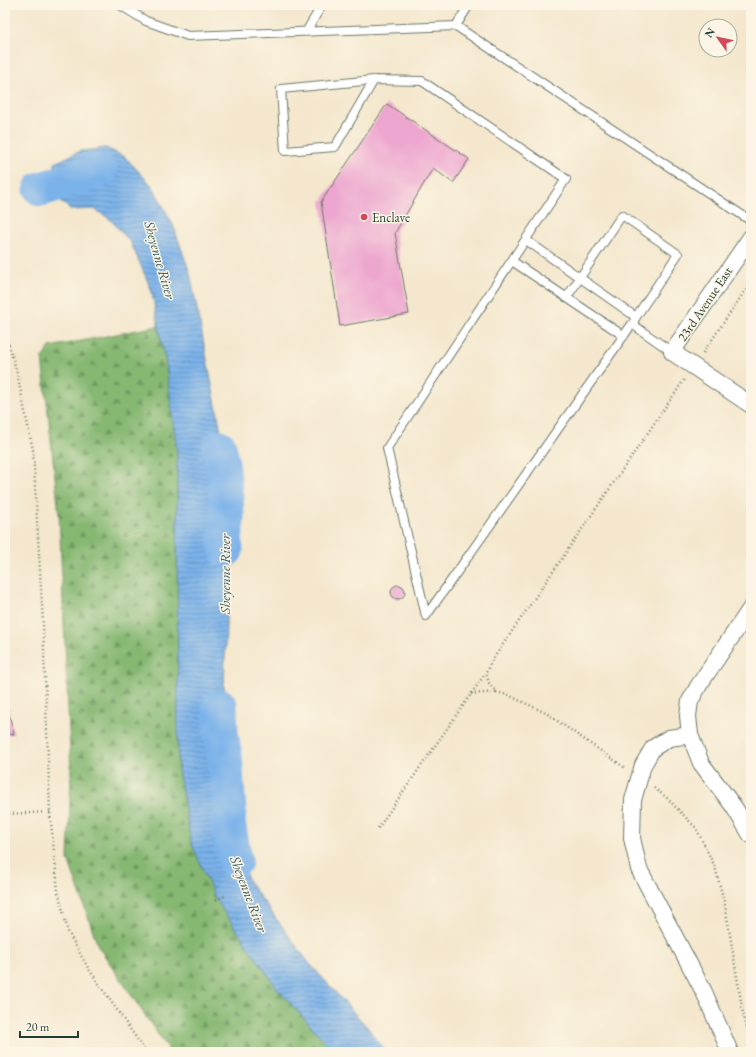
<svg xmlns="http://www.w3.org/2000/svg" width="756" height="1057" font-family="'EB Garamond',serif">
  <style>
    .forest { fill: url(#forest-firs); stroke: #527a53 }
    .water { fill: url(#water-rules); stroke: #4d788f }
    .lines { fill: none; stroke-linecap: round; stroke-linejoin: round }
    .river { stroke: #7bb2ea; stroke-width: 35 }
    .building { fill: #eda6cf }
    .service-casing { stroke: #6a786a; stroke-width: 10 }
    .minor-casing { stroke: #6a786a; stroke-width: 18 }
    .path { stroke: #6a786a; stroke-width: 2.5; stroke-dasharray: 1 3; stroke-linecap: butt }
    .service { stroke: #fff; stroke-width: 8 }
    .minor { stroke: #fff; stroke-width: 16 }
    .poi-dot { fill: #d1495b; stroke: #fcf5e5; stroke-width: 1.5 }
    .labels { text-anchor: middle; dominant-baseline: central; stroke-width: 3; stroke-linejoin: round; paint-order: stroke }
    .poi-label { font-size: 13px; fill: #1f3d34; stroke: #fcf5e5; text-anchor: start }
    .street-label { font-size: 13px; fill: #1f3d34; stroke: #fcf5e5 }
    .water-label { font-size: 14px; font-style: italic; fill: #365a62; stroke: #fcf5e5 }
  </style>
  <defs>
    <pattern id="forest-firs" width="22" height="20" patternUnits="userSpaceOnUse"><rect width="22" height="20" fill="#86b872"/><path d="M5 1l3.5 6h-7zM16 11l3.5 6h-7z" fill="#6d975e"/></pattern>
    <pattern id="water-rules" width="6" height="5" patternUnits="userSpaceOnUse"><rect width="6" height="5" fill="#7bb2ea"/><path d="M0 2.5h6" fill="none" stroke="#6492be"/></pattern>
  </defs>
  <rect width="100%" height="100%" fill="#fcf5e5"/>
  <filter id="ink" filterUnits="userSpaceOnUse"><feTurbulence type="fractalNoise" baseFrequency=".025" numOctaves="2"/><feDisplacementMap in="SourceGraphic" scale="8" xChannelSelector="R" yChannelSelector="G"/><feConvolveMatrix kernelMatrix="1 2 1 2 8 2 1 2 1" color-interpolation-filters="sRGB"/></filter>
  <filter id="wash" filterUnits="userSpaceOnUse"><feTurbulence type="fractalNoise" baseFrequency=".012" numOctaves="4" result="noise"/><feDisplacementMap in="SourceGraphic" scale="16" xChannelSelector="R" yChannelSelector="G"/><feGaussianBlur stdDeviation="0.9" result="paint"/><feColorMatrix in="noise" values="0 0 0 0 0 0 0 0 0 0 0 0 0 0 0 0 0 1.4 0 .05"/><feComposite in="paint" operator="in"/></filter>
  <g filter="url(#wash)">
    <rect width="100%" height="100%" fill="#f4e7cd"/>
    <!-- forest -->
    <path class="forest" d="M158,326l8,37 11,88 1,317 13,74 25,58 61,88 57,64h-164l-72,-106 -30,-87 3,-85 -12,-260 -17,-156 8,-11z"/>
    <!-- water -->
    <path class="water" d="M106,148l19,9 28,30 20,38 17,48 34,173 4,117 -4,126 1,80 6,65 18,48 60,81 59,65 18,24h-52l-57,-64 -61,-88 -25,-58 -13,-74 -1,-316 -11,-89 -15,-74 -20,-46 -21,-24 -16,-10 -23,1 -13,-11 -4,-18 1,-18 25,-12z"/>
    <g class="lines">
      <!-- river -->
      <path class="river" d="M41,189l59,-18
        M219,447c5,23 7,46 8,69 0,12 -3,22 -1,34
        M220,706l1,29 4,21 4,55 -1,11 7,39"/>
    </g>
    <g id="blocks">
      <!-- building -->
      <path class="building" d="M387,104l82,55 -16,24 -20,-15 -38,65 14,81 -69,12 -19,-124z
        M391 592a7 7 0 1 1 14 0a7 7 0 1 1-14 0Z
        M5,698l9,36 -9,1z"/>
    </g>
  </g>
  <g filter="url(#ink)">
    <use href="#blocks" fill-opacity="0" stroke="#6a786a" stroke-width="1"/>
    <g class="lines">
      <defs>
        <path id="service" d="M120,5l26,16 42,15 268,-10 295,195
          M456,26l13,-21
          M306,32l16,-27
          M374,80l-39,67 -50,4 -4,-62 93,-9 48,1 144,98 -179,269 39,168 206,-292 40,28
          M526,240l110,77 -2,4
          M512,261l112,75
          M567,297l55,-82 56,39 -42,63"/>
        <path id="minor" d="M751,237l-79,115 79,53
          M751,608l-52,77 -9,16 -2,15 2,19 11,28 33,44 17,28
          M690,735l-21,3 -16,10 -10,17 -10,35 -1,38 7,31 65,123 26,60"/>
      </defs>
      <!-- service casing -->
      <use href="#service" class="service-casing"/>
      <!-- minor casing -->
      <use href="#minor" class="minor-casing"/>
      <!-- path -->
      <path class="path" d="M5,333l11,36 17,81 10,173 7,189 8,79 10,41 20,36 58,84
        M703,353l48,-71
        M471,694l25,-2
        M624,767l-78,-54 -38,-18 -12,-3 -7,-9 -3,-10 5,-11 193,-282
        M654,788l12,9 30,31 19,39 10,38 18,108 5,19 3,6
        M5,814l45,-2
        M378,828l107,-154
        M216,900l9,-4"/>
      <!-- service -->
      <use href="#service" class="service"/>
      <!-- minor -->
      <use href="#minor" class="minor"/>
    </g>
  </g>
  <!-- markers -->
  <circle class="poi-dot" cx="364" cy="217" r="4"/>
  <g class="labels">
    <!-- poi labels -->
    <g class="poi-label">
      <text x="372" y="217">Enclave</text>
    </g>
    <!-- street labels -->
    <g class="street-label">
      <text transform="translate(705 304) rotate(-56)">23rd Avenue East</text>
    </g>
    <!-- water labels -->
    <g class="water-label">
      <text transform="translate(160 260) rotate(74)">Sheyenne River</text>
      <text transform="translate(225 574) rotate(-90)">Sheyenne River</text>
      <text transform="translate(249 894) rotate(69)">Sheyenne River</text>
    </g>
  </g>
  <!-- margin -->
  <rect width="756" height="1057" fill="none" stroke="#fcf5e5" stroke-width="20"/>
  <!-- north arrow -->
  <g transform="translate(718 38) rotate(303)"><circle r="19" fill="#fcf5e5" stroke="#a4ab9e"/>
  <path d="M0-3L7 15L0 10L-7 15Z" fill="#d1495b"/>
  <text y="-6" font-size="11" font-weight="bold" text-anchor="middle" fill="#1f3d34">N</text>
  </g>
  <!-- scale -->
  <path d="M20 1031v6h58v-6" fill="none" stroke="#1f3d34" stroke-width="2"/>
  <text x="26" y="1031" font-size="12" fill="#1f3d34" stroke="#fcf5e5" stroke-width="3" paint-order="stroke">20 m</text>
</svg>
